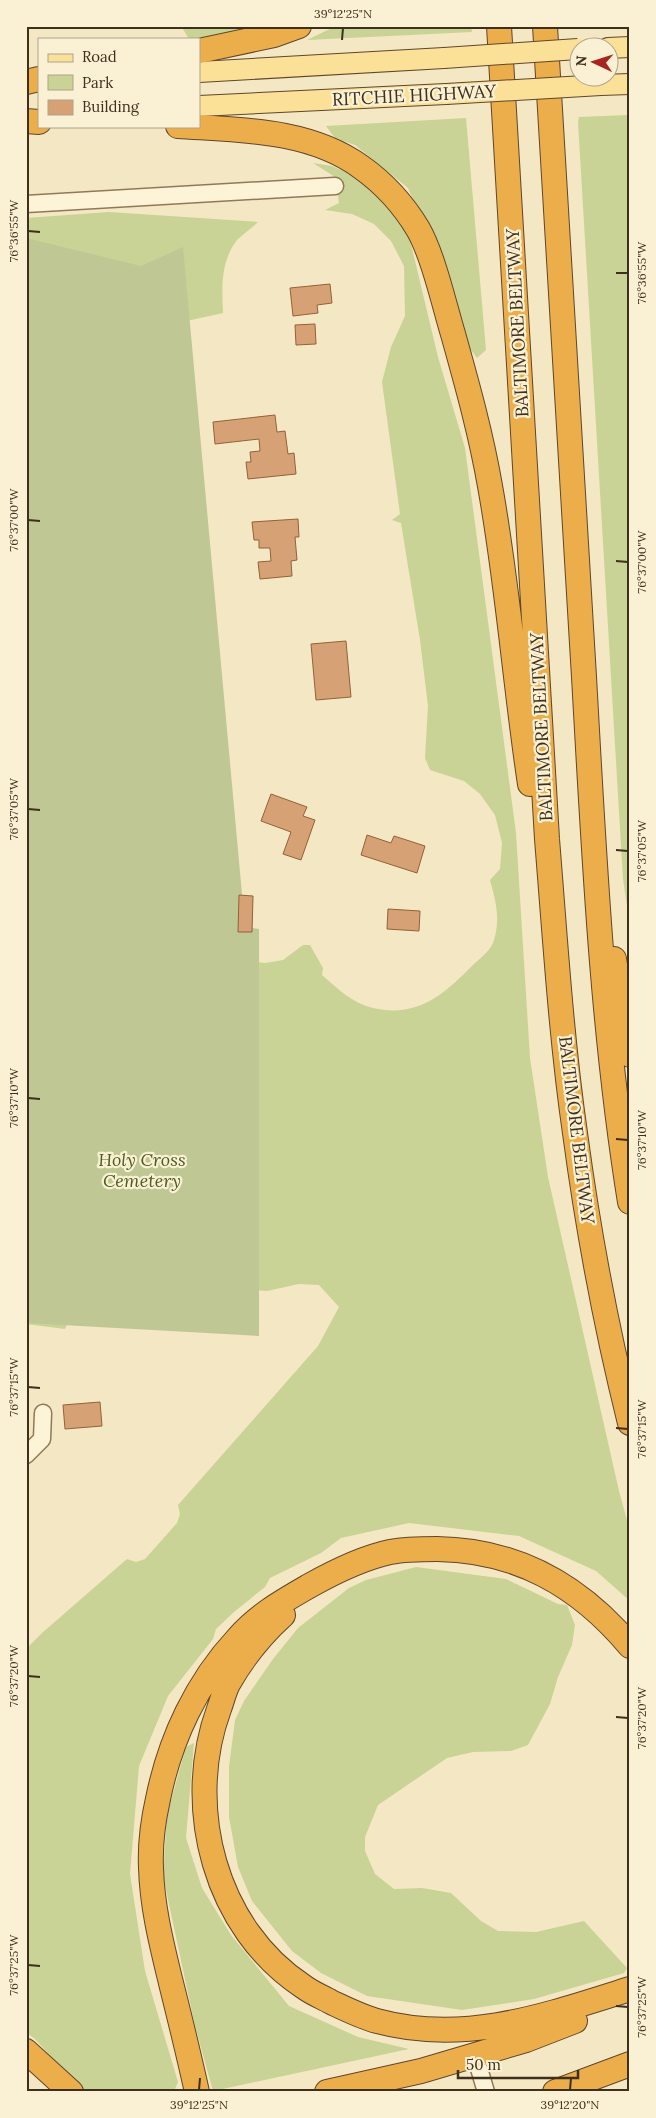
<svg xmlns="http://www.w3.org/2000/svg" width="656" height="2118" font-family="Lora,serif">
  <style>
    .green { fill: #c9d395 }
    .cemetery { fill: #bfc895 }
    .building { fill: #d6a275; stroke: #93613a }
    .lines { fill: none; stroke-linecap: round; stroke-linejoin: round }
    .minor-casing { stroke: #917957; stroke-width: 19 }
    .major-casing { stroke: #5e462c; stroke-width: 22 }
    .highway-casing { stroke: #5e462c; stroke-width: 26 }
    .minor { stroke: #fdf4d8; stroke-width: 16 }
    .major { stroke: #fbe097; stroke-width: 20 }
    .highway { stroke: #ecad4b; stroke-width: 24 }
    .major-bridge-casing { stroke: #5e462c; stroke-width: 22; stroke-linecap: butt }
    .major-bridge { stroke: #fbe097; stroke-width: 20 }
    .ticks { fill: none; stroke: #3f2f1d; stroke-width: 2 }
    .labels { text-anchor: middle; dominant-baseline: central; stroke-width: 4.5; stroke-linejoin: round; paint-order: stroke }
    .street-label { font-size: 18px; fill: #3f2f1d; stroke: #faf1d4 }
    .park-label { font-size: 18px; font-style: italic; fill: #4c5e21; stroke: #faf1d4 }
    .neatline { fill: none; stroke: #3f2f1d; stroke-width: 2 }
    .ticks-label { font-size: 12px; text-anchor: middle; fill: #3f2f1d }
  </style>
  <rect width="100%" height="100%" fill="#f4e7c3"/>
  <!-- green -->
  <path class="green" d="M181,26h82l-64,14 -10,-1z
    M336,26h135l1,6 -165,8z
    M628,115l2,10v801l-7,-47 -45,-757 1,-5z
    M466,118l20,232 -9,8 -9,-12 -27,-78 -33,-80 -53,-43 -20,-7 -9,-12z
    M313,163l19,3 38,17 27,31 13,26 28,117 27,91 51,385 14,225 18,119 71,314 11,40v70l-34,-30 -77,-35 -110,-13 -68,15 -20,15 -51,25 -5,9 -31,25 -18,17 -3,10 -45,57 -29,70 -9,108 15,97 33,111 -3,7 -92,3 -49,-54 -8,-5v-384l16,-16 85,-74 9,3 9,-3 32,-36 3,-9 -2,-9 140,-159 21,-39 -20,-22 -20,-1 -32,7 -26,-2 -173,33 -3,7 -39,-5v-1106l83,-6 149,10c-6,6 -15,12 -21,18 -17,22 -15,48 -14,73l-41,9 43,636 40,5 18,-3 20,-15h7l13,23 -1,7c16,14 30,28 51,33 45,10 70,-13 99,-42 6,-6 18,-15 21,-23 8,-23 3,-41 -3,-63l10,-11 2,-26 -7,-28 -15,-21 -16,-13 -34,-11 -5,-12 3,-52 -8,-66 -19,-117 -9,-3 8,-6 -18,-132 9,-35 14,-31 -1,-50 -13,-25 -17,-17 -22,-10 -27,-4 14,-7 -4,-26z
    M416,1567l90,12 52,25 9,1 8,20 -3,20 -14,32 -8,27 -22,41 -17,6 -38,1 -26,6 -69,47 -13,32v14l10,23 19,15 28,-1 29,5 30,28 17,10 38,1 48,-11 43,47 -3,5 -90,26 -72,11 -95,-14 -46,-23 -29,-22 -40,-50 -14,-34 -9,-50v-50l6,-47 9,-19 29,-42 25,-31 51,-40 17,-8z
    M194,1743l-8,95 16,50 29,47 58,71 69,31 51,12 -196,42 -18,-65 -32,-150 4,-61 19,-68z"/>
  <!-- cemetery -->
  <path class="cemetery" d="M26,238l115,28 42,-19 62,680 14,2v407l-233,-13z"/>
  <!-- building -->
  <path class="building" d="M330,284l2,19 -15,2 1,8 -25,3 -3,-28z
    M315,324l1,20 -20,1 -1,-20z
    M275,415l2,17 8,-1 3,23 6,-1 2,21 -48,5 -2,-17h5l-1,-10 10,-1 -1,-12 -44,5 -2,-22z
    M298,519l1,18h-4l2,23 -6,1 1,15 -32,3 -2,-17 13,-1 -1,-13h-11v-8h-5l-2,-18z
    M346,641l5,56 -35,3 -5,-56z
    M271,794l36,13 -4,9 12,4 -14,40 -18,-6 8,-22 -30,-11z
    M367,835l24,8 3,-7 31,10 -8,27 -56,-18z
    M239,895l14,1 -1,36h-14z
    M388,909l32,2 -1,20 -32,-2z
    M100,1402l2,24 -37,3 -2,-24z"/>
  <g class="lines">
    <defs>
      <path id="minor" d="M26,204l309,-18
        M26,1455l16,-16 1,-26
        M475,2055l11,37"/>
      <path id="major" d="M608,48l22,-1
        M199,72l245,-14
        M601,85l29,-1
        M199,106l247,-12"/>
      <path id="highway" d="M499,26l48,813c8,98 14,197 28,294 13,97 31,194 55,290
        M545,26c15,217 27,434 39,651 10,176 18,351 46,525
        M199,51l75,-16 25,-9
        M26,82l13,-3
        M26,121l13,1
        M178,126c61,4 131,3 183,41 24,17 42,37 57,62 15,26 26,75 35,105 14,50 28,100 37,152 18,99 25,199 40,298
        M614,959l16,96
        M283,1615c-21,19 -41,44 -55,69 -4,8 -6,17 -9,25 -36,98 -4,220 85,278 8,6 18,10 27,15 15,7 31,15 46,19 88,24 170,-6 253,-32
        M26,2051l45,41
        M197,2092c-8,-36 -17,-73 -26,-109 -9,-37 -19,-76 -20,-115 -1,-22 2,-47 7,-69 12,-60 39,-117 80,-161 20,-23 45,-37 71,-52 25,-14 53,-28 81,-34 16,-3 32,-3 47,-3 80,1 142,36 193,97
        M327,2092l94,-21 105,-31 49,-19
        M555,2092l75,-28"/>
    </defs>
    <!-- minor casing -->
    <use href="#minor" class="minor-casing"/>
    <!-- major casing -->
    <use href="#major" class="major-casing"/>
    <!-- highway casing -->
    <use href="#highway" class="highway-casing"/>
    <!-- minor -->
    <use href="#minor" class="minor"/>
    <!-- major -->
    <use href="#major" class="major"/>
    <!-- highway -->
    <use href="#highway" class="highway"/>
    <defs>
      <path id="major-bridge" d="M444,58l134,-9
        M446,94l155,-9"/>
    </defs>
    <!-- major-bridge casing -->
    <use href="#major-bridge" class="major-bridge-casing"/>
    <!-- major-bridge -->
    <use href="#major-bridge" class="major-bridge"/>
  </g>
  <!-- ticks -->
  <path class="ticks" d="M342,40l1,-12M28,231l12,1M616,273h12M28,520l12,1M616,561l12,1M28,809l12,1M616,850l12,1M28,1098l12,1M616,1139l12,1M28,1387l12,1M616,1428l12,1M28,1676l12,1M616,1717l12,1M28,1965l12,1M616,2006l12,1M199,2090l1,-12M570,2090l1,-12"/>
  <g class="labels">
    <!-- street labels -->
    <g class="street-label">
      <text transform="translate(414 95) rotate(-3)">RITCHIE HIGHWAY</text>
      <text transform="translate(517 323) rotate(-93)">BALTIMORE BELTWAY</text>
      <text transform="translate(541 727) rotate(-93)">BALTIMORE BELTWAY</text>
      <text transform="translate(577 1130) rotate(83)">BALTIMORE BELTWAY</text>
    </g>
    <!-- park labels -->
    <g class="park-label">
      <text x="142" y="1159">Holy Cross<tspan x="142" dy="21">Cemetery</tspan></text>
    </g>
  </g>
  <!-- border -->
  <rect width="656" height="2118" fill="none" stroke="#faf1d4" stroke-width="55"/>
  <!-- legend -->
  <rect x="38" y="38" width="162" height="90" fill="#faf1d4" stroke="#afa38b"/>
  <rect x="48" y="54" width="25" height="8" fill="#fbe097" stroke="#afa38b"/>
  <text x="82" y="62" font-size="15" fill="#3f2f1d">Road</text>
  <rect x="48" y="75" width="25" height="15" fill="#c9d395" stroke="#afa38b"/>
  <text x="82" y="88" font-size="15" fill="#3f2f1d">Park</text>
  <rect x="48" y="100" width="25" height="15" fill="#d6a275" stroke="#afa38b"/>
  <text x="82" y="112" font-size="15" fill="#3f2f1d">Building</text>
  <!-- north arrow -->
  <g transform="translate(594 62) rotate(274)"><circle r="24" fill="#faf1d4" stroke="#afa38b"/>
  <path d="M0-4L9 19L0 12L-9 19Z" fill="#a8251f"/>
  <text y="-8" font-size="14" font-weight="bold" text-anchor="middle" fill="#3f2f1d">N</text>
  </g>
  <!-- scale -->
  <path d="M458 2070v8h120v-8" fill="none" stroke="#3f2f1d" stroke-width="2.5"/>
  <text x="466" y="2070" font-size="15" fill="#3f2f1d" stroke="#faf1d4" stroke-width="4" paint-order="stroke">50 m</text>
  <rect x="28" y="28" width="600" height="2062" class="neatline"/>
  <g class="ticks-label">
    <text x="343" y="18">39°12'25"N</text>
    <text transform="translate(14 231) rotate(-90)" y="4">76°36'55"W</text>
    <text transform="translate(642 273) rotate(-90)" y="4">76°36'55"W</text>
    <text transform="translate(14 520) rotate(-90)" y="4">76°37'00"W</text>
    <text transform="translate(642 562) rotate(-90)" y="4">76°37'00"W</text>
    <text transform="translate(14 809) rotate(-90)" y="4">76°37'05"W</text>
    <text transform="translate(642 851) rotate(-90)" y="4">76°37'05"W</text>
    <text transform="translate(14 1098) rotate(-90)" y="4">76°37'10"W</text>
    <text transform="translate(642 1140) rotate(-90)" y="4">76°37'10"W</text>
    <text transform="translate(14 1387) rotate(-90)" y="4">76°37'15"W</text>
    <text transform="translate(642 1429) rotate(-90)" y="4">76°37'15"W</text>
    <text transform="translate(14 1676) rotate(-90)" y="4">76°37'20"W</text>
    <text transform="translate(642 1718) rotate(-90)" y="4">76°37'20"W</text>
    <text transform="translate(14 1965) rotate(-90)" y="4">76°37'25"W</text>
    <text transform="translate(642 2007) rotate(-90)" y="4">76°37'25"W</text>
    <text x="199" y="2109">39°12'25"N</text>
    <text x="570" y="2109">39°12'20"N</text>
  </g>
</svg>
